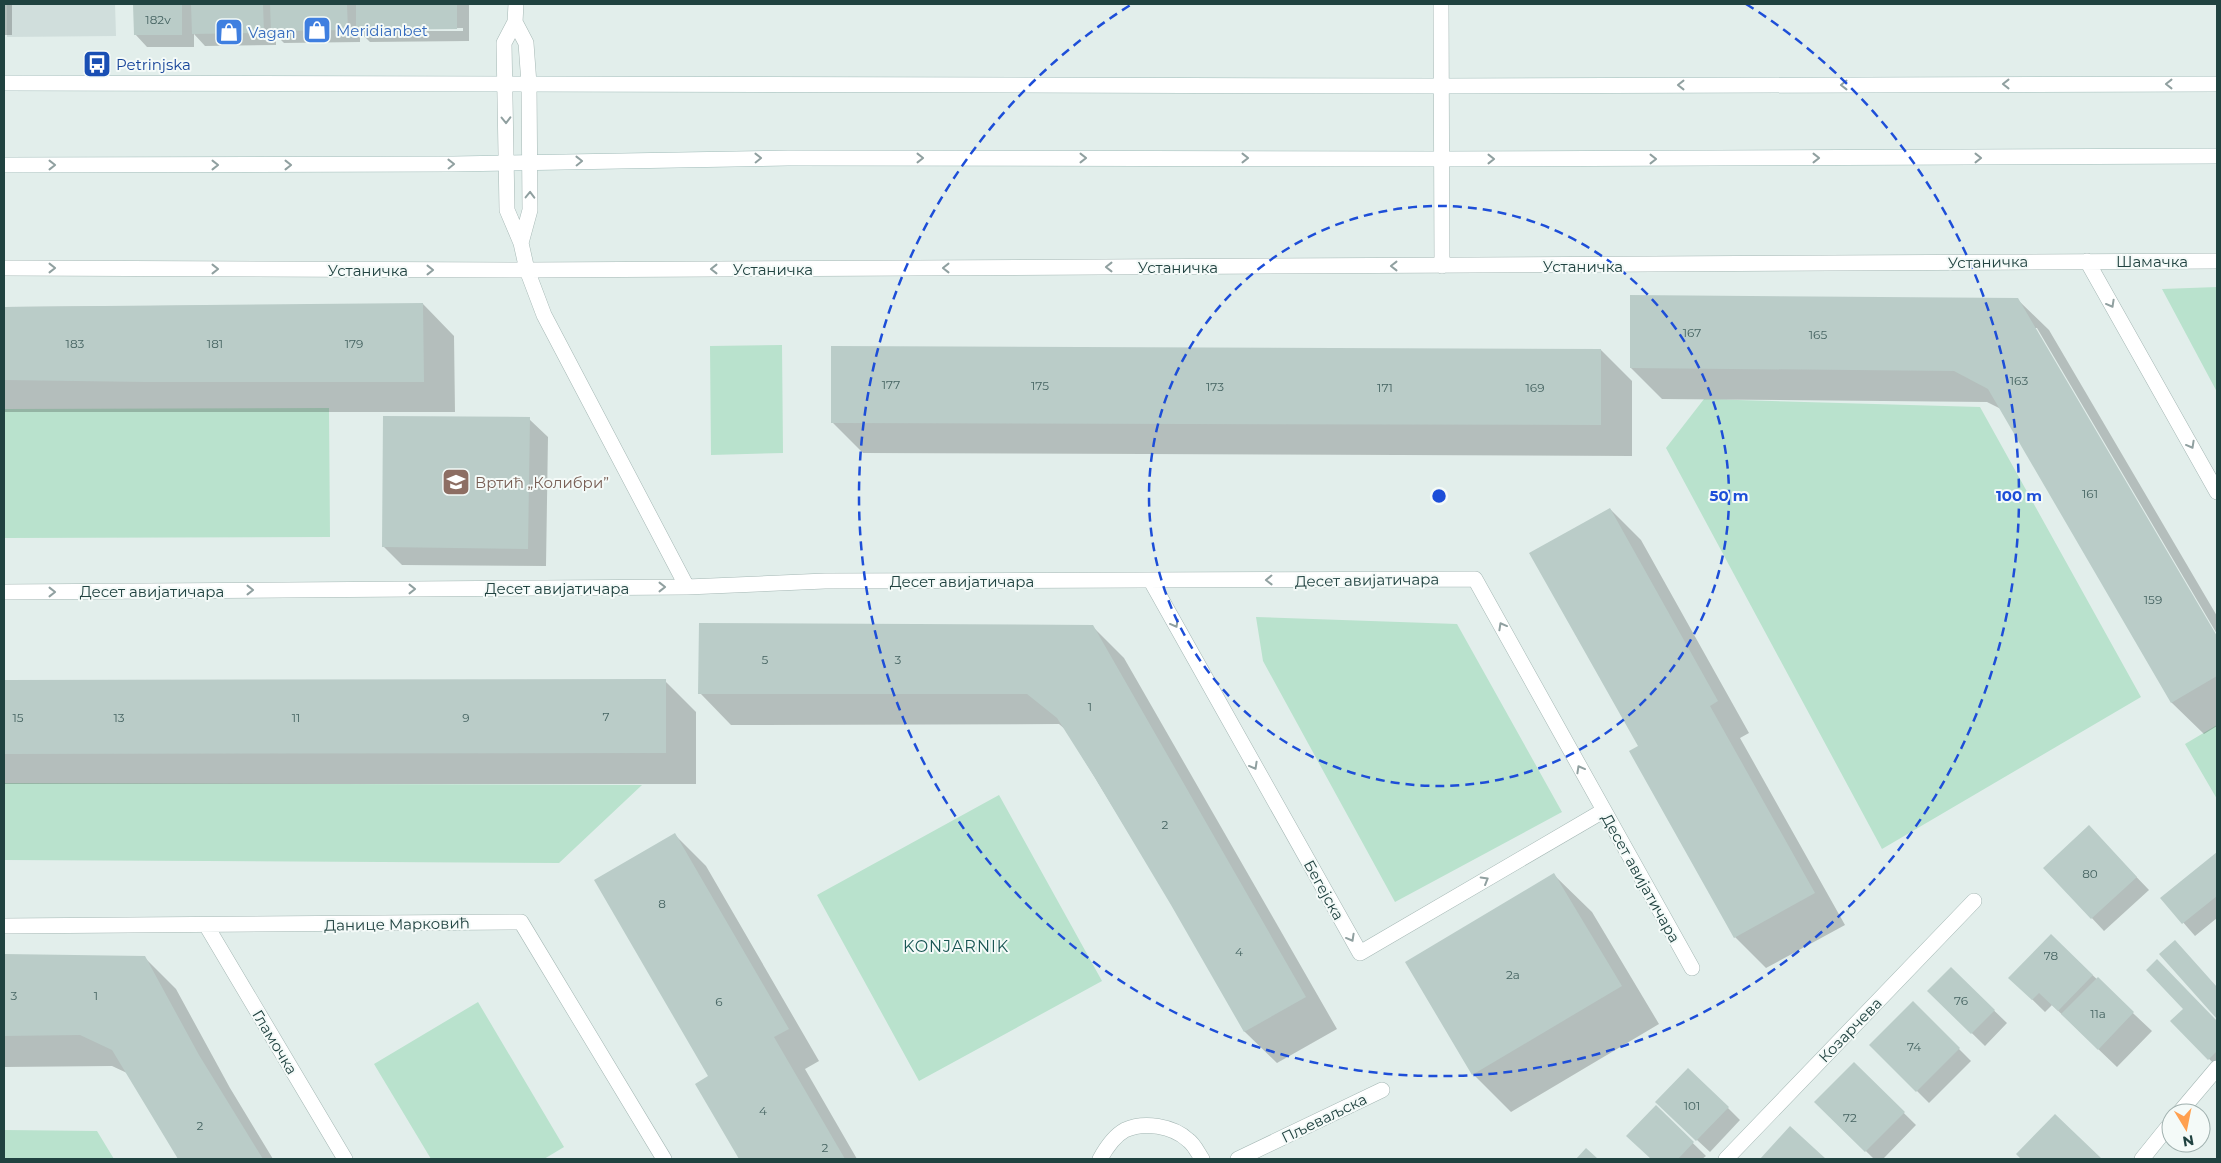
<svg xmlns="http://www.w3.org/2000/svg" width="2221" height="1163" font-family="Montserrat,sans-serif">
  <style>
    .built { fill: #d0dedc }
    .green { fill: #b9e2cd }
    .shadow { fill: #0003; fill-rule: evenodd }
    .building { fill: #baccc8 }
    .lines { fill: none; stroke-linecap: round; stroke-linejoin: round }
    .lane-casing { stroke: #a4b7b4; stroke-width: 16 }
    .street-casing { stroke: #a4b7b4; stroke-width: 16 }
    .secondary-casing { stroke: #9fbbb8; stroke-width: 16 }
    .lane { stroke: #fff; stroke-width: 15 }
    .street { stroke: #fff; stroke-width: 15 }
    .secondary { stroke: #fff; stroke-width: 15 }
    .oneway { stroke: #90a0a0 }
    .ring { fill: none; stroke: #1d4ed8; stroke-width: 2.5; stroke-dasharray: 9 6 }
    .labels { text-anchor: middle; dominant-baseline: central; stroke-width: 4; stroke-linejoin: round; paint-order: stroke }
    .number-label { font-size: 12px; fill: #466462 }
    .shop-label { font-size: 15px; fill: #366cbe; stroke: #f4faf8; text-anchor: start }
    .transit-label { font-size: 15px; fill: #164399; stroke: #f4faf8; text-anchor: start }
    .street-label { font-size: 15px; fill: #204240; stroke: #f4faf8 }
    .education-label { font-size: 15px; fill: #785e54; stroke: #f4faf8; text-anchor: start }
    .neighbourhood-label { font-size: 16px; letter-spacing: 1px; fill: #195654; stroke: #f4faf8 }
    .centre { fill: #1d4ed8; stroke: #f4faf8; stroke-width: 2.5 }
    .ring-label { font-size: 15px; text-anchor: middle; font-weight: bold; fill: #1d4ed8; stroke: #f4faf8; stroke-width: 4; stroke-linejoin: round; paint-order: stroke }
  </style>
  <rect width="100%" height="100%" fill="#e2eeeb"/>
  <!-- built -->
  <path class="built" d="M7,4h108l1,32 -109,1z"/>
  <!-- green -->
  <path class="green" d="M2217,287v105l-55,-103z
    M782,345l1,108 -72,2 -1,-109z
    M1704,399l276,8 161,290 -259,152 -216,-401z
    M329,408l1,129 -326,1v-129z
    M1256,617l201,7 105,188 -167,90 -132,-241z
    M2217,725v74l-32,-55z
    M4,783l638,2 -83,78 -555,-3z
    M999,795l103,186 -183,100 -102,-186z
    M478,1002l86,145 -20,12h-113l-57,-95z
    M4,1130l93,1 17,28h-110z"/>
  <!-- shadow -->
  <path class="shadow" d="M4,4h8v31h-8z
    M134,4h335v37l-99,1 -10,-10v10l-76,1 -8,-8v10l-71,1 -11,-12v13h-47l-12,-13zM463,28v3h-95v-2z
    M2017,299l32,31 168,286v18l-180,-306h-3l183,311v87l-13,8 -32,-31 -171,-294 -14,-7 -325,-3 -31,-31z
    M423,304l31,32 1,76h-451v-105z
    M1601,350l31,31v75l-769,-3 -31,-31z
    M529,419l19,18 -2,129 -144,-1 -19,-19z
    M1610,509l31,31 108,193 -9,5 105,187 -79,43 -31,-31 -96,-190z
    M1092,626l32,32 213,371 -60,34 -32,-31 -73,-128 -106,-174 -7,-6 -328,1 -31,-32z
    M4,681h661l31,31v72h-692z
    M675,835l31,31 113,195 -14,8 52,90h-117l-43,-75 13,-8z
    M2101,840l48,50 -45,41 -59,-63z
    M2217,854v64l-22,18 -33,-38z
    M1554,875l38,37 67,112 -148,88 -38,-38z
    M2051,936l101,95 -35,36 -65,-62 -7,7 -35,-34z
    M4,957h140l32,32 54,99 43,71h-94l-52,-86 -15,-7 -108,1z
    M2157,961l60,62v44l-45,-46 13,-12z
    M1951,969l56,54 -22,23 -56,-55z
    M1913,1003l58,58 -42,42 -58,-58z
    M1854,1064l62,61 -33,34h-9l-58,-57z
    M1656,1107l50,49 -4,3h-50l-24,-23z
    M1728,1108l12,12 -30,32 -40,-37z
    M2055,1116l46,43h-78l-5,-5z
    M1790,1128l34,31h-62z"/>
  <!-- building -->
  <path class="building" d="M133,4h49v31h-48z
    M191,4h72l1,29 -72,1z
    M270,4h77l1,26 -77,1z
    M356,4h101v25l-101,1z
    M1630,295l388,3 199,338v40l-46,27 -183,-314 -34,-18 -324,-3z
    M423,303l1,79h-279l-141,-2v-73z
    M831,346l770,3v76l-770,-2z
    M383,416l147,1 -2,132 -146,-2z
    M1610,508l108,193 -8,5 105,187 -81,45 -105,-187 9,-5 -109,-193z
    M699,623l394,2 213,372 -62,35 -73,-127 -76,-127 -38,-60 -30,-24h-329z
    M666,679v74l-662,1v-74z
    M2089,825l48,52 -46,42 -48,-51z
    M675,833l114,196 -15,8 71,122h-106l-44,-75 13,-8 -114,-196z
    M2217,852v44l-35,28 -22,-26z
    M1554,873l68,113 -150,89 -67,-113z
    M2051,934l42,41 -35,36 -19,-18 -7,7 -24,-22z
    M2175,940l42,47v32l-58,-65z
    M4,954l141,2 54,99 64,104h-85l-66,-109 -32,-15 -76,1z
    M2157,959l60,62v30l-9,9 -38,-39 13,-12 -37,-39z
    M1951,967l44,43 -24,24 -44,-43z
    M2098,977l36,35 -36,38 -37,-36z
    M1913,1001l47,47 -44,44 -47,-47z
    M1854,1062l51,50 -40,40 -51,-50z
    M1688,1068l41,39 -33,34 -41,-39z
    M1656,1105l38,37 -16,17h-27l-25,-23z
    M2055,1114l47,45h-81l-5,-5z
    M1790,1126l36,33h-66z
    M1586,1148l12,11h-22z"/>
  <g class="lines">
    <defs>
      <path id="lane" d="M516,4l-1,18 -11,21 3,167 14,33 6,27 17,45 143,272
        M1441,4l1,262
        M515,22l11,21 3,41 1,126 -9,33
        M2087,261l130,231
        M4,268l523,2 1690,-9
        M1151,581l209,372 243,-142
        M4,592l683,-5 138,-6 650,-2 217,389
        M206,925l139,234
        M4,926l517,-4 143,237
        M1100,1159c6,-11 14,-23 25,-29 19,-9 48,-4 63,10 6,4 10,13 14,19"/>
      <path id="street" d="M2179,1113l38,-45
        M1238,1159l144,-69
        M1726,1159l248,-258
        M2142,1159l29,-36"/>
      <path id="secondary" d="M4,83l1436,3 777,-2
        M4,165l449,-1 335,-6 654,1 775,-3"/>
    </defs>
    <!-- lane casing -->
    <use href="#lane" class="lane-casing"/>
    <!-- street casing -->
    <use href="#street" class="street-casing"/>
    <!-- secondary casing -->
    <use href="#secondary" class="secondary-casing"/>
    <!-- lane -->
    <use href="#lane" class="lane"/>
    <!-- street -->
    <use href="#street" class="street"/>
    <!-- secondary -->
    <use href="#secondary" class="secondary"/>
  </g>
  <!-- one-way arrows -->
  <defs><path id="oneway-chevron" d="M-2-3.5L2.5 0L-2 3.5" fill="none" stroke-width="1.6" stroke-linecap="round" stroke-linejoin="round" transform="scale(1.25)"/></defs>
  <g class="oneway">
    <use href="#oneway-chevron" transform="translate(2006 84) rotate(180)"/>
    <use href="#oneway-chevron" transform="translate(2169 84) rotate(180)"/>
    <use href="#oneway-chevron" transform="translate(1681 85) rotate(180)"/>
    <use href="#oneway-chevron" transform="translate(1844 85) rotate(180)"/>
    <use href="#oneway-chevron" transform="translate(506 120) rotate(89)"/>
    <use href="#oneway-chevron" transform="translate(758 158) rotate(-1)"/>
    <use href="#oneway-chevron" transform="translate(920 158)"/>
    <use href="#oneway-chevron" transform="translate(1083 158)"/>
    <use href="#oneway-chevron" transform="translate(1245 158)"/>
    <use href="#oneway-chevron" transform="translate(1816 158)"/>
    <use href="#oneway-chevron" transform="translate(1978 158)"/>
    <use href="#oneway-chevron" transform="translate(1491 159)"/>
    <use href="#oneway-chevron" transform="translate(1653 159)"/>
    <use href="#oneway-chevron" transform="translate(579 161) rotate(-1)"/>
    <use href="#oneway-chevron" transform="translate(451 164) rotate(-1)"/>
    <use href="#oneway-chevron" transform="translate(52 165)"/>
    <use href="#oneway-chevron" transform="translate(215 165)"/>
    <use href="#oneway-chevron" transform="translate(288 165)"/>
    <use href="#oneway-chevron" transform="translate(530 195) rotate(-89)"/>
    <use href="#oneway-chevron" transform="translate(1394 266) rotate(180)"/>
    <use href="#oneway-chevron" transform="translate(1109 267) rotate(180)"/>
    <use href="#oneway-chevron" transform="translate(52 268)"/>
    <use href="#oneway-chevron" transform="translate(946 268) rotate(180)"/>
    <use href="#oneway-chevron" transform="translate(215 269)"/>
    <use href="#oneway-chevron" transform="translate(714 269) rotate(180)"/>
    <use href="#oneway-chevron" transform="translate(430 270)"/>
    <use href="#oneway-chevron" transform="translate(2111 304) rotate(61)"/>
    <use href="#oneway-chevron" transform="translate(2191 445) rotate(61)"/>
    <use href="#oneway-chevron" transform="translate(1269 580) rotate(179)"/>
    <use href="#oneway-chevron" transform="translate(662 587)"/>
    <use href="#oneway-chevron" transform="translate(412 589)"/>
    <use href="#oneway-chevron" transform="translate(250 590)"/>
    <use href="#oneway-chevron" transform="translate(52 592)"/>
    <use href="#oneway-chevron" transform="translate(1175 624) rotate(61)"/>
    <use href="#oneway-chevron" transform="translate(1502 626) rotate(-119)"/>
    <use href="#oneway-chevron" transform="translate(1254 766) rotate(61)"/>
    <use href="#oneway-chevron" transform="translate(1580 769) rotate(-119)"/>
    <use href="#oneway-chevron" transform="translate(1485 880) rotate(-30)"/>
    <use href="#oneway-chevron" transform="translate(1351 938) rotate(61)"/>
  </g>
  <!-- distance rings -->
  <g class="ring">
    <circle cx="1439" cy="496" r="290"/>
    <path d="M1746 4A580 580 0 1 1 1132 4"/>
  </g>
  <!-- icons -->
  <defs>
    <symbol id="shop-square" viewBox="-11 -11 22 22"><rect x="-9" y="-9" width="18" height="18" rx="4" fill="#3f7fe0" stroke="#f4faf8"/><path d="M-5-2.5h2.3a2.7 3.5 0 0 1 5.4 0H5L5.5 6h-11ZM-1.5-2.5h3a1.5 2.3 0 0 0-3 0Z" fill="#fff"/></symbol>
    <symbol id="bus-square" viewBox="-11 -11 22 22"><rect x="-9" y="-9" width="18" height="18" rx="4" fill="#1a4fb4" stroke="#f4faf8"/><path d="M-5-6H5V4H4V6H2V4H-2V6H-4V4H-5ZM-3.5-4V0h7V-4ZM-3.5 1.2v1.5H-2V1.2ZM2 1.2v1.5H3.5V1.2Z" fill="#fff"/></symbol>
    <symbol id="school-square" viewBox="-11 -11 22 22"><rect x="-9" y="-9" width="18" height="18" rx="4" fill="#8d6e63" stroke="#f4faf8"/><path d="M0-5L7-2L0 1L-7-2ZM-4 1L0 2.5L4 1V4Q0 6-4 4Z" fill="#fff"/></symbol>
  </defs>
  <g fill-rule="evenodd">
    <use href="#shop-square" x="301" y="14" width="32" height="32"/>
    <use href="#shop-square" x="213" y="16" width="32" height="32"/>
    <use href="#bus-square" x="81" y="48" width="32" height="32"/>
    <use href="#school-square" x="440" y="466" width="32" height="32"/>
  </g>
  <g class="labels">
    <!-- number labels -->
    <g class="number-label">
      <text x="158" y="19">182v</text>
      <text x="1692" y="332">167</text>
      <text x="1818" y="334">165</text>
      <text x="75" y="343">183</text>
      <text x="215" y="343">181</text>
      <text x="354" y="343">179</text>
      <text x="2019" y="380">163</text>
      <text x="891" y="384">177</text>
      <text x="1040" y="385">175</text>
      <text x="1215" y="386">173</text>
      <text x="1385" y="387">171</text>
      <text x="1535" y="387">169</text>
      <text x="2090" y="493">161</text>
      <text x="2153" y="599">159</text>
      <text x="765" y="659">5</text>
      <text x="898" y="659">3</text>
      <text x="1090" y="706">1</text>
      <text x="606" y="716">7</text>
      <text x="18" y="717">15</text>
      <text x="119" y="717">13</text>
      <text x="296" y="717">11</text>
      <text x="466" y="717">9</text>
      <text x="1165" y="824">2</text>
      <text x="2090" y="873">80</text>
      <text x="662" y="903">8</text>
      <text x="1239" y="951">4</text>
      <text x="2051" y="955">78</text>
      <text x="1513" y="974">2a</text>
      <text x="14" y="995">3</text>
      <text x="96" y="995">1</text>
      <text x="1961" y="1000">76</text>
      <text x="719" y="1001">6</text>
      <text x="2098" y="1013">11a</text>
      <text x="1914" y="1046">74</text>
      <text x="1692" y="1105">101</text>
      <text x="763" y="1110">4</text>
      <text x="1850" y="1117">72</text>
      <text x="200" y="1125">2</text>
      <text x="825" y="1147">2</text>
    </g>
    <!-- shop labels -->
    <g class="shop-label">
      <text x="336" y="30">Meridianbet</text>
      <text x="248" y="32">Vagan</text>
    </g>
    <!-- transit labels -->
    <g class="transit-label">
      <text x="116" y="64">Petrinjska</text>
    </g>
    <!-- street labels -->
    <g class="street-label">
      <text x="2152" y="261">Шамачка</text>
      <text transform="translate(1988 262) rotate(-1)">Устаничка</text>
      <text x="1583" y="266">Устаничка</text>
      <text x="1178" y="267">Устаничка</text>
      <text x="773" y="269">Устаничка</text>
      <text x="368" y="270">Устаничка</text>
      <text transform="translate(1367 580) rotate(-1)">Десет авијатичара</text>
      <text x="962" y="581">Десет авијатичара</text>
      <text x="557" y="588">Десет авијатичара</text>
      <text x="152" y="591">Десет авијатичара</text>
      <text transform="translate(1641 878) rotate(61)">Десет авијатичара</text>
      <text transform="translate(1324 890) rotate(61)">Бегејска</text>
      <text transform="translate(397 924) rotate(-1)">Данице Марковић</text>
      <text transform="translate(1850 1030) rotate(-46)">Козарчева</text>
      <text transform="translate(275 1042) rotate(59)">Гламочка</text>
      <text transform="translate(1324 1118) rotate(-26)">Пљеваљска</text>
    </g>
    <!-- education labels -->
    <g class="education-label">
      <text x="475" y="482">Вртић „Колибри”</text>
    </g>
    <!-- neighbourhood labels -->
    <g class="neighbourhood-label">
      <text x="956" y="946">KONJARNIK</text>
    </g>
  </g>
  <circle cx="1439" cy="496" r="8" class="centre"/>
  <g class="ring-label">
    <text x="1729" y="501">50 m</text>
    <text x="2019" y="501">100 m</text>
  </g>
  <!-- border -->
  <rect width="2221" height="1163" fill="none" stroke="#204240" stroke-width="10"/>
  <!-- north arrow -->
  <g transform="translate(2186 1128) rotate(170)"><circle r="24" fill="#f4faf8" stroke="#9fb0ae"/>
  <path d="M0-4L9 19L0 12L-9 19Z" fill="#ffa050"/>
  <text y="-8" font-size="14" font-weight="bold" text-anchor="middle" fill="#204240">N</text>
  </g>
</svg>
